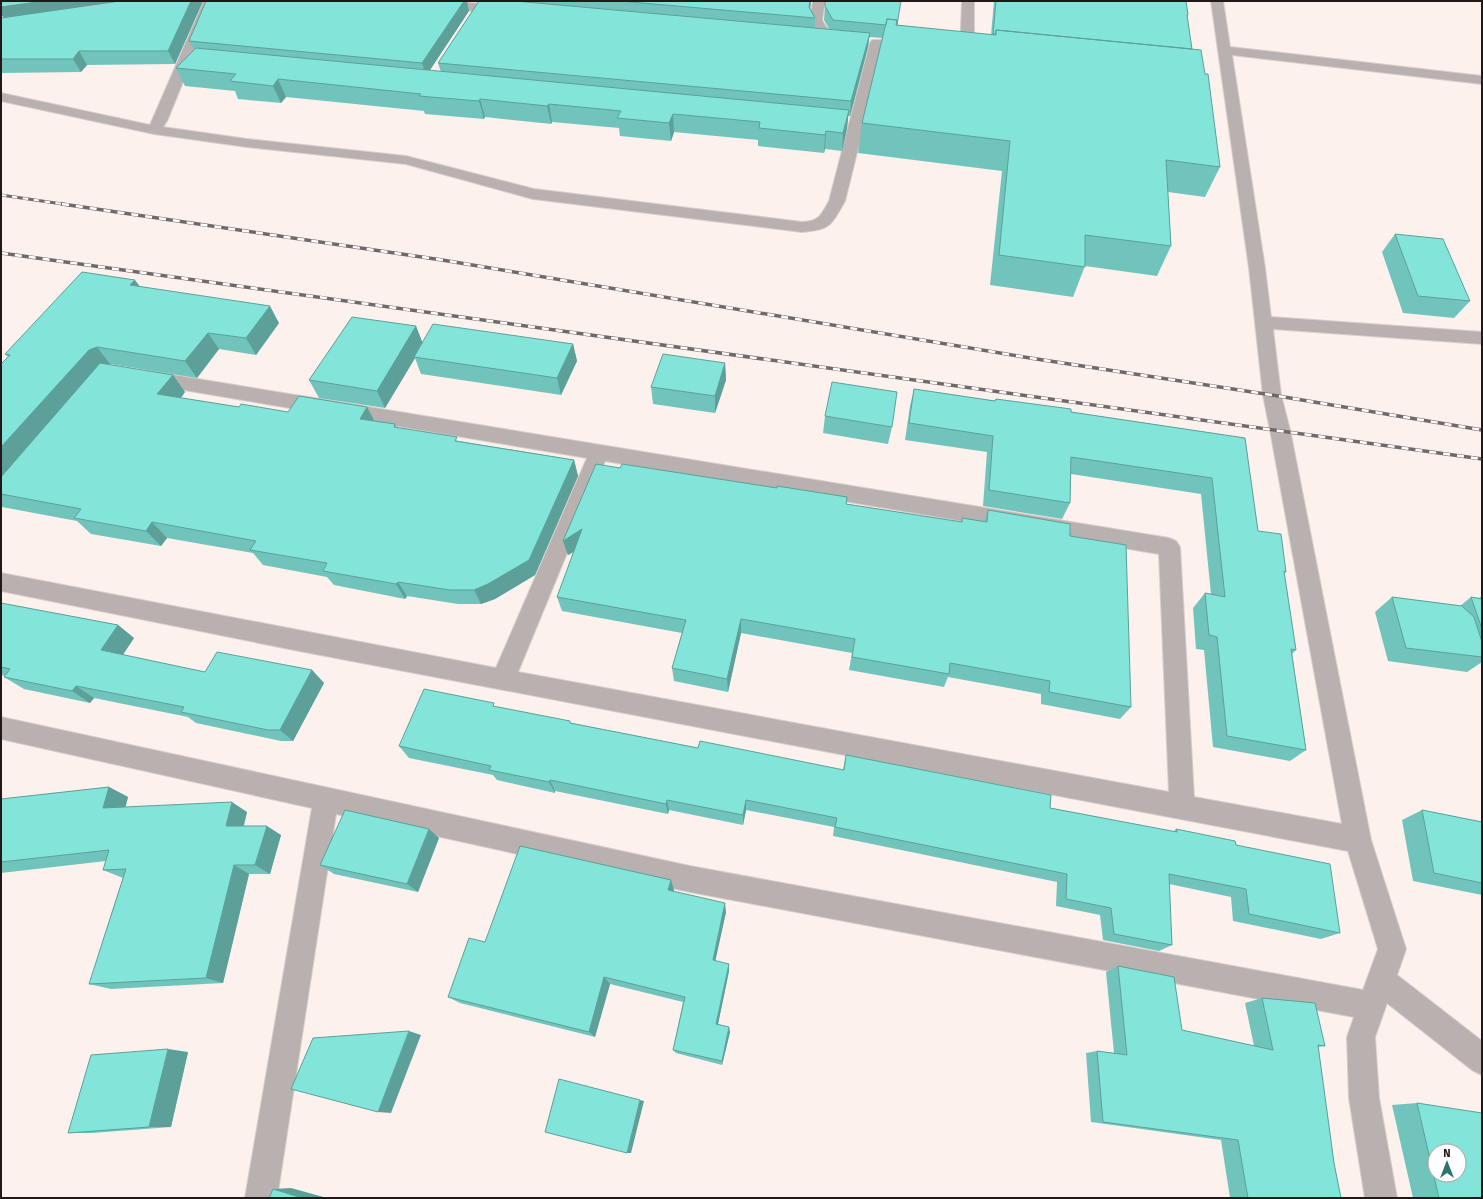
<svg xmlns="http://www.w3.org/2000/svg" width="1483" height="1199" font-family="'Fira Sans',sans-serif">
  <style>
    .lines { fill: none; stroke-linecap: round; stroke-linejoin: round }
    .minor-casing { stroke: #dacecc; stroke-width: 2 }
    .minor { fill: #b9b1af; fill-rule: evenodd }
    .rail-far1-casing { stroke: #716867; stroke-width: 3 }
    .rail-casing { stroke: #716867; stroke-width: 3.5 }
    .rail-far1 { stroke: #fff; stroke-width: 2; stroke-dasharray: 5.5; stroke-linecap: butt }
    .rail { stroke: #fff; stroke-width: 2.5; stroke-dasharray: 7; stroke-linecap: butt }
    .wall { fill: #71c4bb }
    .shaded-wall { fill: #5ca099 }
    .building { fill: #83e4da; stroke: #5ca099; fill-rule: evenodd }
  </style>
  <rect width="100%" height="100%" fill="#fdf1ee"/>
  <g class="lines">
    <defs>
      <path id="minor" d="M204,1h12l-49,120 -4,6 84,12 159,17 128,33 268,33c18,-1 19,-7 27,-21l41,-158 2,-3h10l2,3 -39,158c-14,24 -14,29 -43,31l-269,-33 -127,-35 -159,-17 -93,-13 -153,-33v-8l149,32z
        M403,1h46l56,5 4,1 2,3 -2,3 -4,1 -96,-9 -4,-1z
        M813,1h12l-3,19 11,18 -2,3h-10l-11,-21z
        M962,1l12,1v51l-2,3h-10l-2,-3z
        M1211,1h12l7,46 252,29v8l-250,-29 33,213 6,49 211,15v12l-209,-15 8,66 9,35 81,410 35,109 -9,26 85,66v34l-10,-5 -85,-67 -12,34 4,61 18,100h-32l-16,-100 -2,-61 7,-20 -664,-125 -354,-78 -59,384h-32l67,-390 -311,-69v-22l689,149 673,124 15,-41 -30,-98 -1054,-201 -293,-59v-18l495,95 91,-210 -445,-75 -2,-5 2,-5 7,-2 1020,167 7,3 4,6 14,250 148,27 -72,-394 -7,-35 -14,-127zM605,461l554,93 10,238 -651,-120z"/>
    </defs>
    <!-- minor casing -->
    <use href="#minor" class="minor-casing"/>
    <!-- minor -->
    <use href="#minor" class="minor"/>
    <defs>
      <path id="rail-far1" d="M1,195l68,10"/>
      <path id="rail" d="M62,204l380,56 588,98 242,37 210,35
        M1,253l1481,206"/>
    </defs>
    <!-- rail-far1 casing -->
    <use href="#rail-far1" class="rail-far1-casing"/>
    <!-- rail casing -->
    <use href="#rail" class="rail-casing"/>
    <!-- rail-far1 -->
    <use href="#rail-far1" class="rail-far1"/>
    <!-- rail -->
    <use href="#rail" class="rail"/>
  </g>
  <!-- wall -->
  <path class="wall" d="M203,1l-28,63 -88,1 -6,7 -80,1v-55z
    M479,1h332l-1,7 5,10v10l14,1 -5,-9 1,-14 72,19 94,10 3,-34h192l2,14 -1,3 5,31 28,118 -15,30 -37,-5 3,54 -14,30 -72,-10 -12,31 -83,-12 12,-114 -144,-18 4,-30 20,-85 -13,-1 -1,10 -18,69h-2l-1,12 -5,23 -17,-2 -1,4 -66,-7v-6l-84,-8 -3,9 -51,-5 -1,-8 -67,-6 -1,2 -66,-7 -1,2 -59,-5 -1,-3 -138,-14 -5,6 -43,-4 -3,-8 -50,-5 -9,-18 18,-18 -5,-9 280,-30 -39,59 11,2 -3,-9z
    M1395,234l75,67 -16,17 -51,-5 -21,-61z
    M140,287l139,36 -23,32 -37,-6 -22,29 -87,-14 -3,1 78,27 -4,6 58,9 135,14 21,3 2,4 62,13 115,19 4,16 -43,99 -40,24 -14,5h-23l-51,-8 -2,3 -71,-14 -7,-8 -64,-12 -10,-12 -86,-15 -6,8 -70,-12 -14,-13 -75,-14 -1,-1v-142l7,-7 -3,-3z
    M416,326l6,16 151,2 4,17 -16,34 -140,-21 -6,-16 -30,50 -66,-10 -10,-18z
    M725,363l1,17 -11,33 -62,-9 -2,-17z
    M914,389l81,12 1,-2 75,13 174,26 13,93 28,41 -2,2 12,76 -4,4 14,96 -16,11 -77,-14 -9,-97 -8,-1 -3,-41 12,-15 6,1 -10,-100 -130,-20 -1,29 -8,16 -79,-13 4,-54 -82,-12 5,-34z
    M825,416l67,11 -4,17 -65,-11z
    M846,504l115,18 1,-4 22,4 4,-12 82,26 61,171 -11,12 -79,-15v-10l-93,-17 -4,10 -95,-17 3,-17 -111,-20 -13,59 -54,-11 -2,-13 10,-35 -120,-22 -5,-14 17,-45 -6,3 -5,-14z
    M1482,596v66l-15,10 -79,-11 -13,-49 17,-15 68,9 11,-9 8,1z
    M1,603l117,22 16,13 -11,17 82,17 107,-2 12,13 -31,58h-12l-85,-18 -8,-6 -94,-19 -4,5 -66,-14 -20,-12 1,-1 -4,-1z
    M496,707l75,16 127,25 145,22 3,-15 204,53 123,24 3,-3 60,16 104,88 -19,6 -88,-18 -2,-24 -62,-13 3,61 -13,6 -56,-11 -3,-25 -44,-9 1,-24 -224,-46 1,-9 -88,-17 -3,15 -74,-15 -1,4 -113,-23v2l-58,-13 -4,-5 -84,-17 -10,-12z
    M109,787l19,10 -3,10 122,5 -3,14 37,9 -11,39h-21l-26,109 -112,6 -22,-5 34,-106 -20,-8 3,-9 -105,12v-74z
    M1422,810l60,12v73l-69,-14 -11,-61z
    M439,838l-21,54 -84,-18 -14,-9z
    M674,890l-1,1 53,21 -11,48 14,11 -11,53 12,8 -8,33 -46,-12 -3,-3 10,-48 -73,-18 -15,53 -135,-34 -12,-6 37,-55z
    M1118,966l64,64 72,16 -9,-43 17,-5 63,48 -7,1 16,116 7,35h-111l-9,-58 -130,-18 -5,-69 11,-2 17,2 -8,-81z
    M188,1052l-17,75 -79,6h-24z
    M1417,1103l65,95h-69l-21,-93z"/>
  <!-- shaded-wall -->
  <path class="shaded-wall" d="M44,1h100l-138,20 -5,-7v-12z
    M191,1h12l-28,63 -7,-13z
    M464,1h3l2,10 -43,65 -4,-13z
    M810,1h1l-2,19v-13z
    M870,33l-2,14 -18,69 1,-15z
    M79,51l8,14 -6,7 -8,-13z
    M278,79l8,18 -5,6 -8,-17z
    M480,99l5,18 -1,2 -5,-18z
    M549,104l3,18 -1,2 -4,-18z
    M849,110l-2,18 -5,23 1,-18z
    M673,114l1,18 -3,9 -2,-18z
    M826,131l-1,18 -1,4 1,-18z
    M135,280l12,16 -17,-11z
    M270,306l9,17 -23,32 -10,-17z
    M416,326l7,18 -9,13 1,1 -30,50 -8,-17z
    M208,333l11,16 -22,29 -12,-17z
    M573,344l4,17 -16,34 -4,-17z
    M97,347l13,17 -7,2 -102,116v-35l88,-97z
    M725,363l1,17 -11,33v-17z
    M173,375l12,17 -14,19 -14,-17z
    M367,407l9,17 -16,-5z
    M574,460l4,16 -43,99 -40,24 -14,5 -7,-14z
    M152,522l15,16 -6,8 -15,-15z
    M582,529l4,15 -18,11 -5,-14z
    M398,582l9,14 -2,3 -9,-15z
    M741,619v14l-13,59 -1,-13z
    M118,625l16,13 -17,25 -16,-13z
    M312,670l12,13 -31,58 -13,-11z
    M76,686l18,12 -4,5 -18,-12z
    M550,780l5,11v2l-6,-11z
    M109,787l19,10 -5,21 -20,-10z
    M667,800l2,10 -1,4 -2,-10z
    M746,800v10l-3,15v-10z
    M232,802l15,10 -6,23 -15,-9z
    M267,826l14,9 -11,39 -15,-9z
    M429,829l10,9 -21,54 -11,-8z
    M234,865l15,9 -26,109 -17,-5z
    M671,880l3,10 -3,10 -3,-10z
    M725,903l1,9 -12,55 -1,-7z
    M729,964v7l-12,58 -1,-5z
    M604,977l6,7 -15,53 -6,-5z
    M729,1027l1,5 -8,33v-4z
    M409,1031l12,4 -30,78 -13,-1z
    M168,1049l20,3 -17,75h-22z
    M640,1100l4,1 -13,52h-4z
    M291,1188l36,10h-25l-29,-9z"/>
  <!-- building -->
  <path class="building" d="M1,1h43l-43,6z
    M120,1h71l-23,50h-89l-6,8h-72v-41z
    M206,1h258l-42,62 -233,-22z
    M479,1h36l355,32 -19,68 -413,-38z
    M619,1h191l-1,6 6,11z
    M825,1h76l-4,24v-5l-10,-1 -1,6 -53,-5 -8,-14z
    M996,1h190l2,14h-1l5,34 -196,-19 -1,4h-2z
    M887,19l10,1 -1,5 100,10v-5l205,20 4,24h3l12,93 -54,-7 5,86 -86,-11v32l-86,-12 11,-114 -148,-18z
    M196,48l653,62 -6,23 -17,-2 -1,4 -66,-7 1,-6 -87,-8 -4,9 -52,-5 4,-7 -72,-7 -2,2 -67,-7 -1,2 -60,-5 2,-2 -143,-15 -5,7 -43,-5 6,-7 -60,-6z
    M1395,234l48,5 27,62 -52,-5z
    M82,272l53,8 -5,5 140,21 -24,32 -38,-5 -23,28 -88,-14 -8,3 -88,97v-83l9,-9 -5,-1z
    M352,317l64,9 -39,65 -68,-11z
    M433,324l140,20 -16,34 -143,-21z
    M663,354l62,9 -10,33 -64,-9z
    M100,363l73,12 -16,19 82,13 2,-3 47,8 11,-16 68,11 -7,12 35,5 -1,3 63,10 -2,4 119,19 -45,100 -41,24 -14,6h-24l-52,-8 -2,2 -73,-13 4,-8 -77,-13 6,-9 -104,-19 -6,9 -72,-13 7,-9 -80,-15v-17z
    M832,382l65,10 -5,35 -67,-11z
    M914,389l81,12 1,-2 75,10v3l174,26 13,93 23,3 5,38 -2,-1 12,79 -5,-1 15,101 -79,-14 -10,-99 -8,-2 -4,-42 20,4 -13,-119 -141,-21 -1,46 -81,-13 4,-54 -84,-13z
    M596,464l24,4 2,-4 155,24v-2l70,11 -1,7 116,18v-4l25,4 1,-12 82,14v12l56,9 5,162 -82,-15 1,-11 -100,-18 -1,11 -97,-17 3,-18 -114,-20 -14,60 -55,-11 14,-48 -129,-23 25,-68 -19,12z
    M1392,597l70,9 12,11 8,25v15l-76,-9z
    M1471,597l11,2v30z
    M1,603l117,22 -17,25 104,22 12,-20 95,18 -32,60h-12l-87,-18 3,-5 -108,-21 -4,5 -68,-14 6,-8 -9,-2z
    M424,689l70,14 -1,3 77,15v2l128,25 2,-7 144,29 2,-15 205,40 -1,13 127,24 -1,-3 59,12 1,4 94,19 10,69 -91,-19 -3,-25 -77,-15 3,71 -58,-11 -3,-26 -45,-9 1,-25 -232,-47 2,-9 -91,-18 -3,15 -76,-15 -1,4 -116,-24 -1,2 -60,-12 2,-4 -92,-20z
    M109,787l-6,21 129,-6 -6,24h41l-12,39h-21l-28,113 -117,6 37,-115 -23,1 6,-20 -108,12v-63z
    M345,810l84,19 -22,55 -87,-19z
    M1422,810l60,12v61l-48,-10z
    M520,846l151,34 -3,10 57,13 -12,57 16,4 -13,60 13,3 -7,34 -49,-11 12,-53 -81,-20 -15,55 -141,-35 21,-59 16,4z
    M1118,966l56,11 8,53 91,20 -11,-52 53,5 10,43 -7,-1 16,118 7,35h-93l-10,-58 -135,-18 -6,-71 30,4z
    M409,1031l-31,81 -87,-23 22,-51z
    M168,1049l-19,78 -81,6 23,-78z
    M559,1079l81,21 -13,53 -82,-21z
    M1417,1103l65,10v85h-43zM1435,1151h24v24h-24z
    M273,1189l29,9h-33z"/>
  <!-- border -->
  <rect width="1483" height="1199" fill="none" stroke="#201918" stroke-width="4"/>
  <!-- north arrow -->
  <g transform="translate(1447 1163)"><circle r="19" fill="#ffffff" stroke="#a6a3a3"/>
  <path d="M0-3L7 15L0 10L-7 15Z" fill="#2b736d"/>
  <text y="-6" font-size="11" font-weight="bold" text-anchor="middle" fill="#201918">N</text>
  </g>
</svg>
